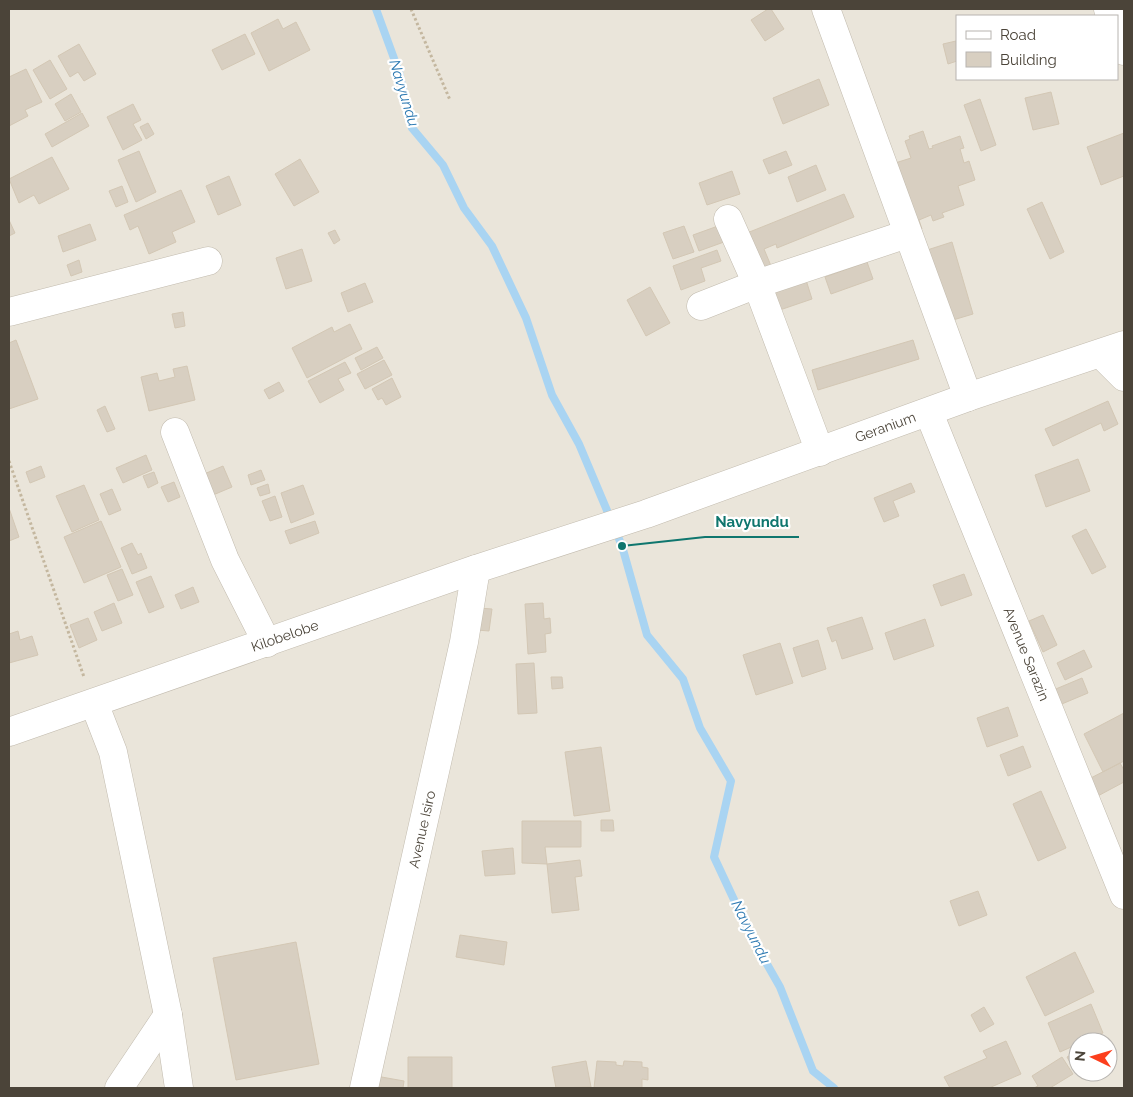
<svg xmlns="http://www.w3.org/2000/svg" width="1133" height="1097" font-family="Raleway,sans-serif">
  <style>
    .residential { fill: #eae5da; fill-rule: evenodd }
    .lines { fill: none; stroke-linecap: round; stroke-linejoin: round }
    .stream { stroke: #a9d4f2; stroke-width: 8 }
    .building { fill: #d8cfc1; stroke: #d3c7b4 }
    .minor-casing { stroke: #c2bbae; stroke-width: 29 }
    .path { stroke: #c4b79f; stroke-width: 3; stroke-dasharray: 2.5 2.5; stroke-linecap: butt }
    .minor { stroke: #fff; stroke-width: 28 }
    .labels { text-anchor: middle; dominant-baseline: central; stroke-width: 4.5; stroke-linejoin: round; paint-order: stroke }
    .street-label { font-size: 14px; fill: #4b4439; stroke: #fff }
    .water-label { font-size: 15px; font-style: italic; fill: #2e7ab2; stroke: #fff }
    .leader { fill: none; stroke: #0f766e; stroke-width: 2 }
    .callout-dot { fill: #0f766e; stroke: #fff; stroke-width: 2 }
    .callout-label { font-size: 15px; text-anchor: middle; font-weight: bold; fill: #0f766e; stroke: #fff; stroke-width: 4.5; stroke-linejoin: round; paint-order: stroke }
  </style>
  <rect width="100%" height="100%" fill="#f6f3ec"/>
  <!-- residential -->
  <path class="residential" d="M9,9h1115v1079h-1115zM957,16h160v63h-160zM1078,1042h30v30h-30z"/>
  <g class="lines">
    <!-- stream -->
    <path class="stream" d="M376,9l23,63 13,56 31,37 21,43 28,38 34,72 26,77 27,49 43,102 25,89 36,44 17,49 31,53 -17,76 37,79 29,51 33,84 21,17"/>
  </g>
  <!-- building -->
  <path class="building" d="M768,9h3l13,20 -19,12 -14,-21z
    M278,19l5,10 13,-7 14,28 -41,21 -18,-38z
    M245,34l10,20 -33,16 -10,-20z
    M956,41l1,20 -9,3 -5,-20z
    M79,44l17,30 -12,7 -6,-9 -8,5 -12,-21z
    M50,60l17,29 -17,10 -17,-29z
    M26,69l16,33 -17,8 3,6 -19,10v-49z
    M819,79l10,26 -46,19 -10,-26z
    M1051,92l8,32 -26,6 -8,-32z
    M71,94l10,18 -16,9 -10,-17z
    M980,99l16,46 -15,6 -17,-46z
    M133,104l8,16 -8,4 9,16 -19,10 -16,-33z
    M82,113l7,13 -37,21 -7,-13z
    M148,123l6,11 -8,5 -6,-12z
    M923,131l6,18 4,-1 -1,-2 28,-10 4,12 -4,1 4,14 5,-2 6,19 -17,6 6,19 -22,8 2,4 -11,4 -2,-6 -12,5 3,9 -7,2 -23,-67 19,-6 -6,-17 5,-2 -1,-3z
    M1124,133v43l-23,9 -14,-38z
    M139,151l17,41 -20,10 -18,-42z
    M786,151l6,14 -23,9 -6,-14z
    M52,157l17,32 -30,15 -5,-9 -15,8 -10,-24z
    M300,159l19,33 -25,14 -19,-32z
    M816,165l10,25 -29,12 -9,-25z
    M732,171l8,23 -33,11 -8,-22z
    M229,176l12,29 -23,10 -12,-29z
    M122,186l6,16 -12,5 -7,-16z
    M181,190l14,32 -23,10 4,10 -27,12 -11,-28 -8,4 -6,-15z
    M844,194l10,23 -77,31 -1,-4 -12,5 10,24 -14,5 -18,-43z
    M1042,202l22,50 -14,7 -23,-50z
    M9,220l6,13 -6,3z
    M90,224l6,16 -33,12 -5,-16z
    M684,226l10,26 -21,7 -10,-26z
    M718,226l6,16 -25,9 -6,-16z
    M335,230l5,10 -6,4 -6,-11z
    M952,242l21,72 -30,9 -22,-71z
    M302,249l10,32 -26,8 -10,-31z
    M717,250l4,11 -20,7 4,13 -24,9 -8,-24z
    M79,260l3,12 -11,4 -4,-11z
    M867,262l6,17 -42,15 -6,-17z
    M806,280l6,19 -41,14 -6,-18z
    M365,283l8,19 -25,10 -7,-19z
    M650,287l20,36 -24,13 -19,-36z
    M183,312l2,14 -10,2 -3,-14z
    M350,324l12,25 -55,29 -15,-30 40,-21 2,5z
    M16,340l22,59 -29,10v-66z
    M913,340l6,19 -101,31 -6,-20z
    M377,347l6,11 -22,12 -6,-12z
    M384,360l8,15 -27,14 -8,-15z
    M345,362l6,11 -13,6 6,11 -24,13 -12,-22z
    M187,366l8,34 -46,11 -8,-34 16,-4 2,8 16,-4 -2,-8z
    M392,378l9,19 -15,8 -4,-7 -4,2 -6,-11z
    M279,382l5,9 -15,8 -5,-9z
    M1108,401l10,23 -14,7 -3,-8 -48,23 -8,-17z
    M105,406l10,23 -8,3 -10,-22z
    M146,455l6,15 -29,13 -7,-15z
    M1078,459l12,32 -44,16 -11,-32z
    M41,466l4,11 -15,6 -4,-11z
    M223,466l9,21 -26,11 -9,-21z
    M261,470l4,10 -14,5 -3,-10z
    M154,472l4,11 -10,5 -5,-12z
    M174,482l6,15 -12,5 -7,-15z
    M911,483l4,9 -22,9 6,15 -15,6 -10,-24z
    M268,484l2,9 -10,3 -3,-8z
    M84,485l15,35 -27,12 -16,-36z
    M303,485l11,29 -23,9 -10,-30z
    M112,489l9,21 -12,5 -9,-21z
    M275,496l7,21 -12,4 -8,-20z
    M9,508l10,29 -10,4z
    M101,521l20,46 -37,16 -20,-46z
    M315,521l4,12 -29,11 -5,-13z
    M1086,529l20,38 -14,7 -20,-38z
    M132,543l6,12 3,-2 6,15 -15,6 -11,-26z
    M122,569l11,26 -15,6 -11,-26z
    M964,574l8,21 -31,11 -8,-21z
    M151,576l13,31 -15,6 -13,-31z
    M193,587l6,15 -18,7 -6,-14z
    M114,603l8,20 -20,8 -8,-19z
    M543,603l1,16 6,-1 1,15 -6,1 1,18 -18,2 -3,-50z
    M479,608l13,1 -3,22 -12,-1z
    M1043,615l14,30 -14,7 -14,-31z
    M862,617l11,32 -31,10 -6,-19 -4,2 -5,-14z
    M88,618l9,22 -18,8 -9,-23z
    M925,619l9,27 -40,14 -9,-27z
    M18,631l2,9 12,-4 6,19 -29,8v-29z
    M818,640l8,29 -24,8 -9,-29z
    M780,643l13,40 -37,12 -13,-40z
    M1084,650l8,17 -27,13 -8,-17z
    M534,663l3,50 -19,1 -2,-50z
    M551,677h11l1,11 -11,1z
    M1082,678l6,15 -31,13 -6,-15z
    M1008,707l10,29 -31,11 -10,-29z
    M1124,713v48l-21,11 -19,-38z
    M1023,746l8,21 -23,9 -8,-21z
    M601,747l9,64 -36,5 -9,-64z
    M1120,763l4,7v12l-30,16 -9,-17z
    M1041,791l25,57 -28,13 -25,-57z
    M601,820h12l1,11h-13z
    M522,821h59v26h-36l2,17 -25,-1z
    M513,848l2,26 -30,2 -3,-25z
    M580,860l2,16 -7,1 4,33 -27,3 -5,-49z
    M978,891l9,24 -28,11 -9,-25z
    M460,935l47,7 -3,23 -48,-8z
    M296,942l23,122 -83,16 -23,-122z
    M1075,952l19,40 -49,24 -19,-39z
    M1091,1004l12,29 -43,19 -12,-29z
    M984,1007l10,17 -14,8 -9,-17z
    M1006,1041l15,33 -32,14h-39l-6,-11 43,-19 -4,-7z
    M1078,1051v17l-4,2 -7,-13z
    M408,1057h44v31h-44z
    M1062,1057l11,17 -23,14h-16l4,-2 -6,-10z
    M586,1061l5,26 -35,1 -4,-21z
    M597,1061l19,1v3l7,1 1,-5 18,1v5l6,1v12l-6,-1v9h-48z
    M376,1076l28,5 -1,7h-29z"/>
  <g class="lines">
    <defs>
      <g id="minor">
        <path d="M826,9l142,388"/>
        <path d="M1108,9l2,7"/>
        <path d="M1117,32l7,19"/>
        <path d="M728,219l29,65 63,168"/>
        <path d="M701,306l56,-22 150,-50"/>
        <path d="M9,312l199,-51"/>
        <path d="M1101,354l23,23"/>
        <path id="s1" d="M929,413l195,482"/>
        <path d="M175,432l50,128 42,83"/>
        <path d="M94,703l19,49 55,263 11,73"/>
        <path id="s2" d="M9,732l467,-163 170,-55 322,-117 156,-52"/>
        <path d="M119,1088l49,-73"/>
        <path id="s3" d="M364,1088l100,-446 12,-73"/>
      </g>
    </defs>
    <!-- minor casing -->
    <use href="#minor" class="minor-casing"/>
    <!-- path -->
    <path class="path" d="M411,9l39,91
      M9,461l75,216"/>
    <!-- minor -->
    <use href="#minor" class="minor"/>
  </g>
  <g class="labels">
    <!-- street labels -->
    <g class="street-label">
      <text stroke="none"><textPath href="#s2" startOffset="928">Geranium</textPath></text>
      <text stroke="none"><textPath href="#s2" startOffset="292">Kilobelobe</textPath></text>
      <text stroke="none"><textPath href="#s1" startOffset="260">Avenue Sarazin</textPath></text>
      <text stroke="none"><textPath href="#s3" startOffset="265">Avenue Isiro</textPath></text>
    </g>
    <!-- water labels -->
    <g class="water-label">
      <text transform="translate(404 93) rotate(73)">Navyundu</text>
      <text transform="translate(751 932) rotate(63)">Navyundu</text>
    </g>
  </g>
  <!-- callouts -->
  <path class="leader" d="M622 546L705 537H799"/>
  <circle class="callout-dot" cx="622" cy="546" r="5"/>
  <g class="callout-label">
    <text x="752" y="527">Navyundu</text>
  </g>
  <!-- border -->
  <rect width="1133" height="1097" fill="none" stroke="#4b4439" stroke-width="20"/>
  <!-- legend -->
  <rect x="956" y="15" width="162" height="65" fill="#ffffff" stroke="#b7b4b0"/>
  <rect x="966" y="31" width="25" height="8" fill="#ffffff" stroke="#b7b4b0"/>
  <text x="1000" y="40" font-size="15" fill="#4b4439">Road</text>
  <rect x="966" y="52" width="25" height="15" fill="#d8cfc1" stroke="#b7b4b0"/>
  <text x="1000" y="65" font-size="15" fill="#4b4439">Building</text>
  <!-- north arrow -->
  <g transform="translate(1093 1057) rotate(275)"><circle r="24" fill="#ffffff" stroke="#b7b4b0"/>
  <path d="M0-4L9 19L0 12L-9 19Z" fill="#fc3f1d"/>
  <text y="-8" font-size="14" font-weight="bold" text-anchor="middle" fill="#4b4439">N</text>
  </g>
</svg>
